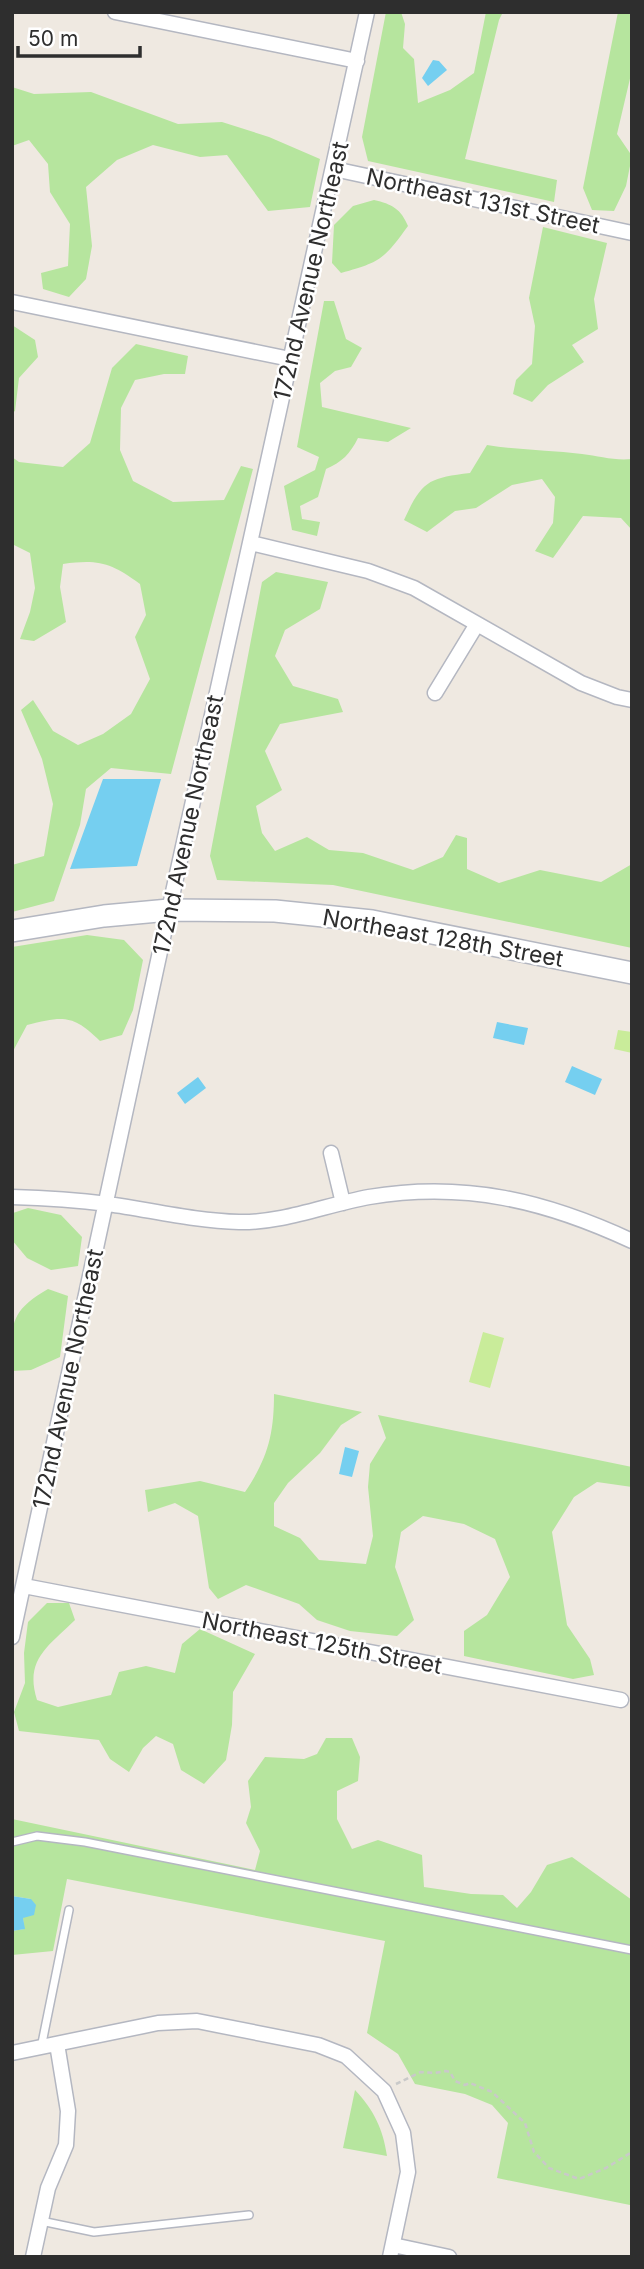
<svg xmlns="http://www.w3.org/2000/svg" width="644" height="2269" font-family="Inter,sans-serif">
  <style>
    .green { fill: #b6e59e }
    .pitch { fill: #c9ec9a }
    .water { fill: #75cff0 }
    .lines { fill: none; stroke-linecap: round; stroke-linejoin: round }
    .lane-casing { stroke: #b4b7c1; stroke-width: 10 }
    .street-casing { stroke: #b4b7c1; stroke-width: 17 }
    .secondary-casing { stroke: #b4b7c1; stroke-width: 24 }
    .path { stroke: #c9c9c9; stroke-width: 2.5; stroke-dasharray: 5 3.5; stroke-linecap: butt }
    .lane { stroke: #fff; stroke-width: 7 }
    .street { stroke: #fff; stroke-width: 14 }
    .secondary { stroke: #fff; stroke-width: 21 }
    .labels { text-anchor: middle; dominant-baseline: central; stroke-width: 5; stroke-linejoin: round; paint-order: stroke }
    .street-label { font-size: 23px; fill: #2e2e2e; stroke: #fff }
  </style>
  <rect width="100%" height="100%" fill="#efe9e1"/>
  <!-- green -->
  <path class="green" d="M386,12h15l4,12 -2,24 11,11 4,44 32,-13 24,-17 12,-61h17l-4,8 -34,139 92,21 -3,22 -186,-41 -6,-24z
    M618,12h14v58l-15,64 15,22 -6,30 -12,25 -22,-1 -9,-22z
    M12,87l22,7 57,-2 87,32 44,-2 47,15 51,22 -10,48 -42,4 -41,-56 -27,2 -47,-12 -36,15 -31,27 6,59 -6,33 -17,18 -26,-8 -2,-16 27,-7 2,-42 -20,-32 -2,-28 -19,-24 -17,6z
    M374,200c18,4 27,9 34,26 -24,33 -27,36 -67,47l-9,-10 2,-38 19,-19z
    M543,227l64,16 -13,56 4,30 -26,16 12,17 -36,23 -16,17 -19,-8 3,-14 16,-16 3,-38 -6,-28z
    M324,301h10l12,38 16,9 -11,19 -16,4 -15,12 2,24 89,21 -23,14 -30,-4c-8,16 -16,24 -32,31l-8,28 -18,9 2,13 18,3 -3,14 -25,-6 -8,-44 31,-16 4,-13 -22,-10z
    M12,325l23,15 3,17 -19,21 -4,33 -3,2z
    M136,344l52,12 -3,18h-21l-29,6 -14,28 -1,42 13,31 40,21 51,-2 17,-34 12,3 -82,305 -60,-6 -25,21 -6,36 -26,76 -42,11v-47l32,-9 9,-52 -11,-45 -21,-49 12,-10 20,31 25,14 25,-11 28,-20 19,-35 -15,-42 11,-22 -6,-31c-29,-21 -41,-25 -77,-20l-3,23 6,35 -32,19 -14,-2 10,-27 5,-24 -5,-35 -18,-9v-87l7,5 44,5 27,-24 22,-75z
    M487,445c31,5 63,5 95,9 17,2 33,7 50,5v71l-11,-12 -38,-2 -30,42 -18,-7 18,-28 2,-26 -13,-18 -30,6 -36,23 -21,3 -28,21 -23,-12c18,-39 24,-42 66,-47z
    M276,572l52,10 -8,27 -35,21 -10,26 18,30 45,13 5,13 -63,12 -15,27 17,39 -26,16 6,27 13,18 32,-14 22,13 34,3 50,17 30,-13 13,-22 11,3v31l32,14 41,-13 61,12 31,-18v84l-299,-63 -116,-5 -7,-24 52,-274z
    M87,935l37,5 19,20 -10,50 -11,25 -22,6c-27,-27 -37,-25 -73,-16l-15,28v-106z
    M28,1208l33,7 21,22 -4,29 -27,4 -24,-12 -15,-18v-24l1,-3z
    M48,1289l20,7 -8,61 -29,13 -19,1c0,-43 -6,-58 36,-82z
    M274,1394l88,18 -21,13 -21,28 -32,30 -14,20v23l26,12 19,22 47,4 7,-28 -5,-49 2,-23 16,-26 -8,-23 254,52v20l-35,-5 -23,15 -22,35 15,93 23,34 4,16 -21,4 -109,-23v-25l23,-16 23,-38 -15,-38 -31,-15 -41,-8 -22,16 -6,35 19,53 -17,16 -47,-5 -33,-11 -18,-16 -53,-19 -28,14 -9,-11 -11,-72 -23,-13 -27,9 -3,-22 55,-9 45,11c23,-34 29,-58 29,-98z
    M47,1603h22l6,17c-26,26 -51,39 -38,80l21,7 53,-12 8,-23 27,-6 29,7 7,-29 18,-15 55,25 -22,38 -1,33 -6,35 -22,24 -23,-14 -8,-26 -17,-8 -13,12 -14,24 -19,-13 -11,-19 -80,-9 -5,-19 11,-29 -1,-30 4,-31z
    M326,1738h26l8,19 -2,24 -21,10v28l15,30 26,-9 44,15 2,32 47,7 32,1 14,13 14,-16 16,-27 25,-8 60,43 -2,305 -133,-27 11,-55 -16,-18 -27,-11 -50,-10 -17,-30 -31,-21 18,-92 -318,-62 -14,72 -41,4v-24l12,-2 -1,-11 8,-19 -19,-3v-77l243,51 5,-19 -14,-28 5,-16 -3,-26 17,-24 39,2 13,-5z
    M355,2090c19,20 28,39 32,66l-44,-8z"/>
  <!-- pitch -->
  <path class="pitch" d="M618,1030l14,2v21l-18,-4z
    M483,1332l21,6 -14,50 -21,-6z"/>
  <!-- water -->
  <path class="water" d="M433,60l6,1 8,9 -19,16 -6,-8z
    M103,779h58l-24,87 -67,3z
    M497,1022l31,6 -4,17 -31,-7z
    M572,1066l30,13 -7,16 -30,-13z
    M198,1077l8,11 -21,16 -8,-11z
    M345,1447l14,4 -7,26 -13,-3z
    M12,1896l19,3 5,6 -2,10 -11,3 2,11 -13,2z"/>
  <g class="lines">
    <defs>
      <path id="lane" d="M12,1842l25,-6 48,6 547,108
        M41,2048l28,-138
        M41,2221l53,11 155,-17"/>
      <path id="street" d="M115,12l242,49
        M334,169l298,64
        M12,302l278,57
        M251,543l117,28 46,17 167,95 36,14 15,3
        M435,693l42,-69
        M331,1153l12,50
        M12,1197c32,1 64,3 96,7 43,6 87,17 131,18 45,1 86,-17 130,-25 96,-16 177,4 263,44
        M24,1586l597,114
        M12,1637l157,-727 198,-898
        M12,2053l146,-30 39,-2 121,24 28,11 38,35 19,42 5,39 -18,85
        M393,2245l56,12
        M33,2257l15,-69 18,-43 2,-34 -11,-67"/>
      <path id="secondary" d="M12,931l92,-15 65,-6 106,1 97,10 260,52"/>
    </defs>
    <!-- lane casing -->
    <use href="#lane" class="lane-casing"/>
    <!-- street casing -->
    <use href="#street" class="street-casing"/>
    <!-- secondary casing -->
    <use href="#secondary" class="secondary-casing"/>
    <!-- path -->
    <path class="path" d="M396,2084l25,-12 13,1 12,-2 4,1 5,9 10,4 5,-2 22,9 33,31 9,29 15,16 30,11 27,-11 26,-16"/>
    <!-- lane -->
    <use href="#lane" class="lane"/>
    <!-- street -->
    <use href="#street" class="street"/>
    <!-- secondary -->
    <use href="#secondary" class="secondary"/>
  </g>
  <g class="labels">
    <!-- street labels -->
    <g class="street-label">
      <text transform="translate(483 201) rotate(12)">Northeast 131st Street</text>
      <text transform="translate(311 271) rotate(-77)">172nd Avenue Northeast</text>
      <text transform="translate(188 825) rotate(-78)">172nd Avenue Northeast</text>
      <text transform="translate(443 938) rotate(10)">Northeast 128th Street</text>
      <text transform="translate(68 1379) rotate(-78)">172nd Avenue Northeast</text>
      <text transform="translate(322 1643) rotate(11)">Northeast 125th Street</text>
    </g>
  </g>
  <!-- border -->
  <rect width="644" height="2269" fill="none" stroke="#2e2e2e" stroke-width="28"/>
  <!-- scale -->
  <path d="M18 46v10h122v-10" fill="none" stroke="#2e2e2e" stroke-width="3.5"/>
  <text x="28" y="46" font-size="21" fill="#2e2e2e" stroke="#ffffff" stroke-width="5" paint-order="stroke">50 m</text>
</svg>
